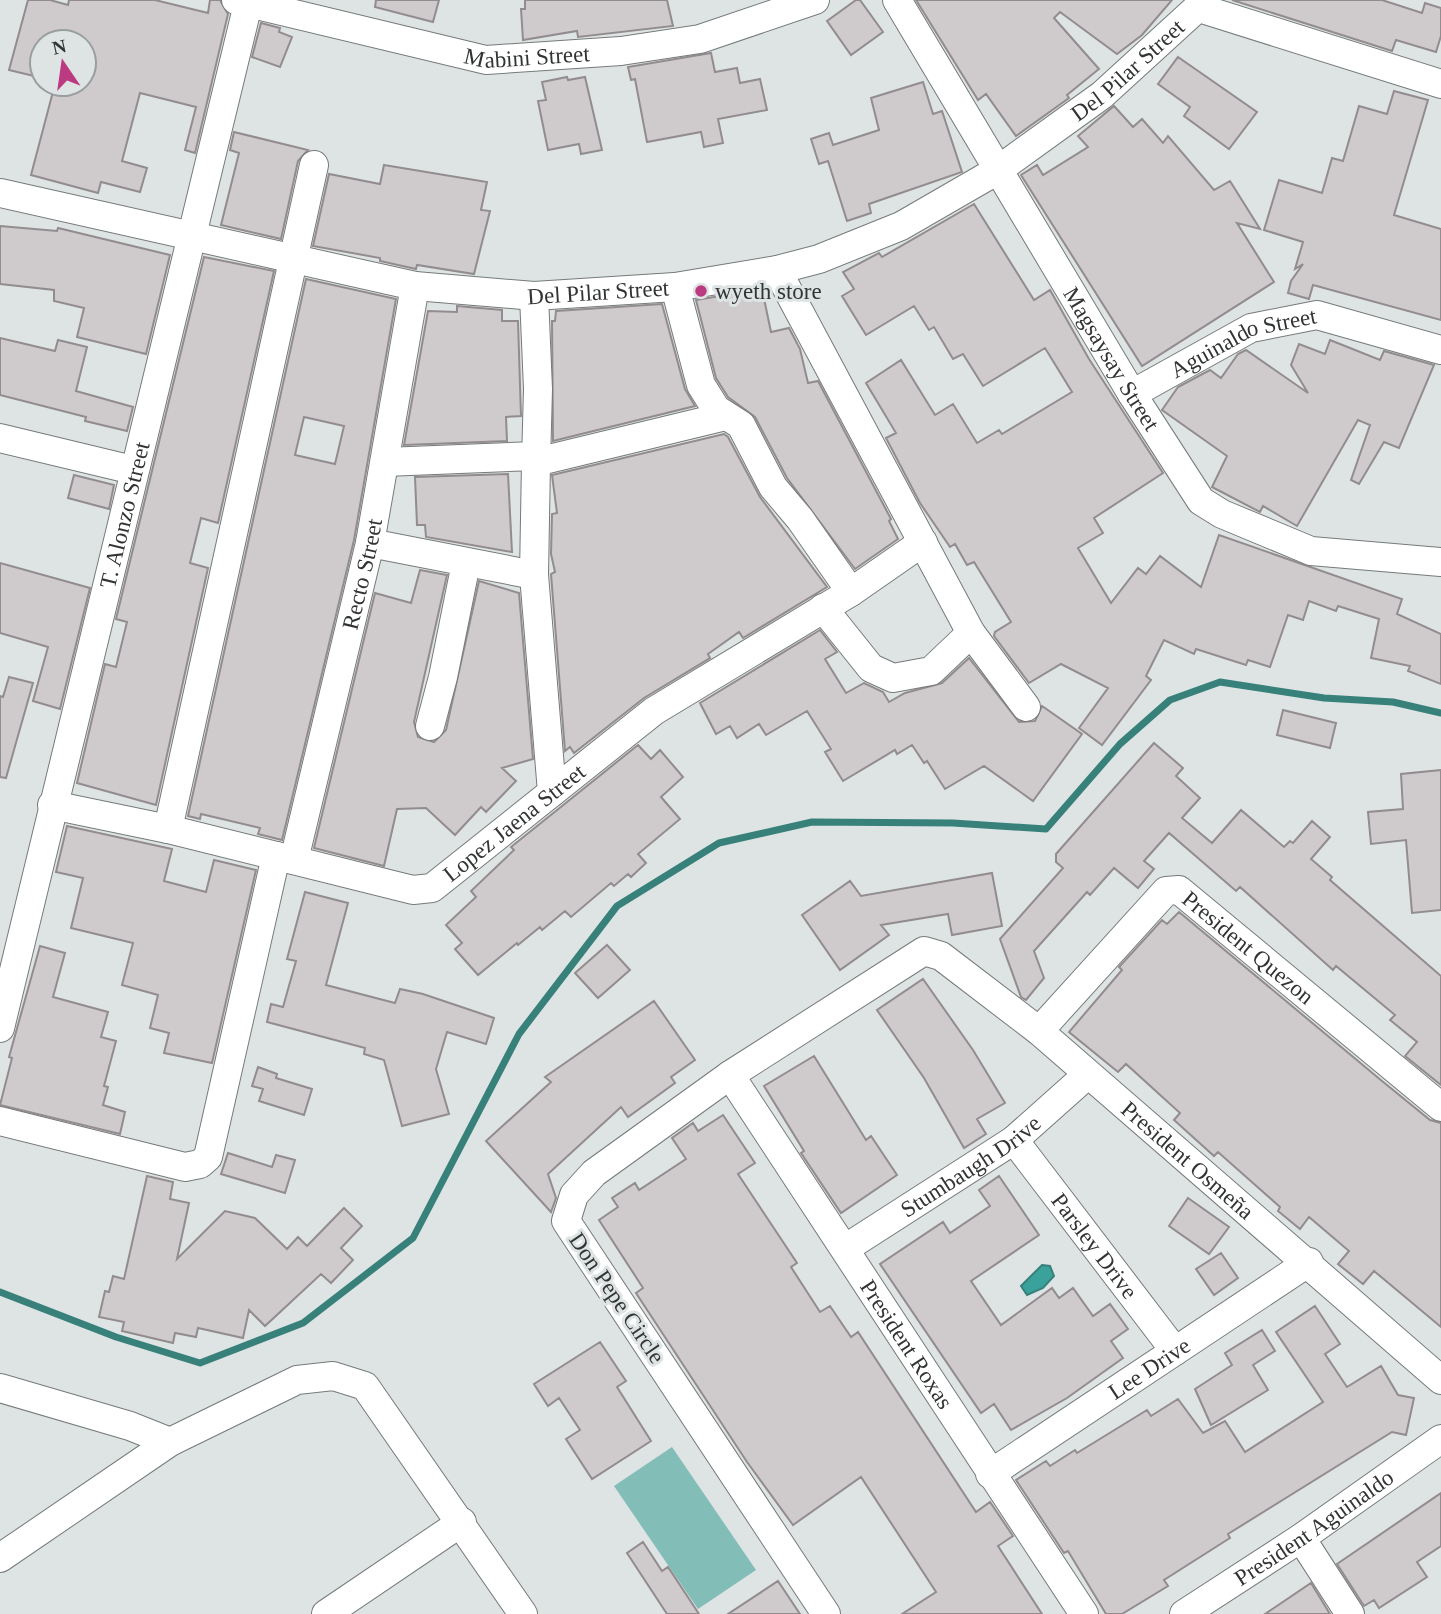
<svg xmlns="http://www.w3.org/2000/svg" width="1441" height="1614" font-family="Georgia,serif">
  <style>
    .green { fill: #82bdb7 }
    .water { fill: #3aa29a; stroke: #38817b; stroke-width: 2 }
    .lines { fill: none; stroke-linecap: round; stroke-linejoin: round }
    .stream { stroke: #38817b; stroke-width: 7 }
    .building { fill: #cfcacc; stroke: #928c8f; stroke-width: 2; fill-rule: evenodd }
    .street-casing { stroke: #757b7a; stroke-width: 30 }
    .street { stroke: #fff; stroke-width: 28 }
    .poi-dot { fill: #bc3a81; stroke: #dee4e4; stroke-width: 2.5 }
    .labels { text-anchor: middle; dominant-baseline: central; stroke-width: 6; stroke-linejoin: round; paint-order: stroke }
    .street-label { font-size: 23px; fill: #323434; stroke: #dee4e4 }
    .poi-label { font-size: 23px; fill: #323434; stroke: #dee4e4; text-anchor: start }
  </style>
  <rect width="100%" height="100%" fill="#dee4e4"/>
  <!-- green -->
  <path class="green" d="M672,1447l84,123 -58,39 -84,-123z"/>
  <!-- water -->
  <path class="water" d="M1042,1265l8,1 4,10 -11,12 -16,7 -6,-9z"/>
  <g class="lines">
    <!-- stream -->
    <path class="stream" d="M0,1292l116,45 84,26 103,-40 110,-85 106,-204 98,-128 102,-63 93,-21 141,1 93,6 74,-85 50,-44 50,-18 104,16 69,4 48,11"/>
  </g>
  <!-- building -->
  <path class="building" d="M28,0h22l18,5 1,-5h86l53,13 2,-13h10l8,14 -33,139 -10,-3 11,-43 -56,-14 -18,68 25,7 -7,24 -39,-10 -3,11 -67,-18 24,-91h29v-42h-42v36l-33,-8z
    M376,0h63l-6,22 -58,-15z
    M525,0h142l6,26 -95,11 -1,-6 -54,9 -2,-31h4z
    M856,0h4l23,32 -32,23 -24,-34z
    M916,0h256l-30,35 -25,19 -57,-42 -6,6 45,51 -32,26 2,3 -53,38 -30,-42 -8,6z
    M1232,0h150l40,13 3,-10 16,5v28l-5,16 -40,-12 -4,11z
    M261,23l19,5 -1,4 13,5 -12,30 -28,-10z
    M711,53l4,19 22,-4 3,15 20,-4 7,31 -49,9 5,24 -19,4 -3,-15 -54,10 -12,-63 -4,1 -3,-13z
    M1178,57l79,55 -28,37 -45,-33 6,-9 -32,-23z
    M567,77l1,3 17,-3 17,73 -21,4 -2,-10 -31,6 -10,-49 8,-1 -4,-18z
    M923,82l10,32 9,-3 20,61 -93,32 2,9 -24,8 -19,-60 -9,3 -8,-25 18,-6 4,12 46,-15 -8,-32z
    M1394,91l34,9 -34,115 47,14v91l-128,-35 -4,14 -21,-6 3,-12 12,-17 -8,5 8,-27 -39,-12 15,-50 43,13 10,-35 11,3 16,-55 28,8z
    M1114,106l19,21 9,-8 21,24 5,-7 46,54 16,-9 30,48 -23,-6 37,59 -132,84 -121,-191 16,-10 6,10 45,-28 -10,-11z
    M234,132l74,18 -10,11 -17,78 -60,-14 18,-72 -9,-3z
    M384,165l103,17 -6,28 9,1 -16,63 -57,-9 -1,4 -36,-8v-3l-67,-12 16,-72 51,10z
    M974,204l60,96 16,-10 39,69 74,114 -69,45 9,15 -25,15 33,55 27,-35 8,6 14,-18 41,31 18,-52 183,64 -5,15 44,20v50l-33,-13 2,-5 -39,-8 8,-39 -41,-13 -2,5 -27,-10 -6,19 -15,-5 -18,52 -22,-7 -2,5 -50,-16 -2,5 -30,-14 -18,36 5,4 -49,65 -23,-17 29,-40 -47,-24 -32,19 -35,-47 1,-4 16,-10 -37,-60 -7,3 -12,-21 -5,3 -30,-44 -34,-65 10,-5 -30,-50 35,-23 34,55 18,-11 24,39 22,-13 3,4 70,-42 -27,-44 -62,38 -20,-32 -10,5 -19,-32 -5,3 -15,-24 -48,29 -24,-39 12,-7 -11,-17 36,-19 3,4z
    M0,226l57,5 1,-3 112,27 -24,99 -69,-17 7,-29 -30,-7v-11l-54,-6z
    M204,257l70,14 -56,252 -17,-5 -11,45 18,5 -52,237 -79,-22 28,-119 11,3 11,-45 -11,-3z
    M306,279l90,20 -42,241 -72,300 -24,-6 2,-6 -59,-14 -1,5 -12,-3zM304,417l40,9 -9,38 -40,-9z
    M762,289l9,43 18,-4 11,21 8,34 10,-2 73,138 -2,2 9,18 -43,30 -68,-91 -32,-61 -27,-20 -12,-19 -20,-78z
    M662,304l23,85 10,17 -142,35 -1,-120h3l1,-10z
    M457,306l45,4v11h16l3,95 -15,1 1,24 -103,4 24,-134 29,1z
    M0,338l55,13 3,-11 29,7 -11,44 57,16 -6,24 -42,-10 1,-4 -86,-22z
    M1330,340l50,20 4,-9 50,14 -35,83 -15,-6 -25,42 -8,-4 19,-55 -12,-5 -61,106 -34,-20 -3,6 -48,-25 15,-31 -65,-46 16,-23 32,-17 11,8 17,-24 8,-4 62,43 -17,-28 8,-21 26,10z
    M724,434l4,3 32,60 67,90 -84,51 -4,-6 -31,22 2,4 -66,40 -70,55 -4,-6 -5,4 -14,-177 4,-2 -4,-18 1,-40 5,-1 -5,-38z
    M508,474l4,78 -86,-15 -1,-12h-8l-2,-48z
    M74,475l40,10 -5,24 -41,-11z
    M0,563l90,25 -30,121 -27,-8 15,-54 -48,-14z
    M420,570l27,5 -33,147 4,15 16,5 12,-12 33,-149 40,12 14,166 -31,9 14,13 -30,31 -5,-5 -26,28 -29,-27 -29,1 -13,57 -70,-18 61,-255 36,10z
    M820,630l17,22 -12,7 21,34 18,-10 19,9 6,10 16,-9 37,-10 27,-25 50,64 16,-1 7,-15 40,28 -49,67 -49,-35 -39,23 -18,-28 -3,2 -12,-18 -15,9 -2,-4 -52,31 -18,-29 6,-3 -24,-38 -41,24 -7,-11 -22,14 -7,-12 -14,8 -16,-31z
    M9,677l24,6 -27,95 -6,-1v-81l3,1z
    M1283,710l53,13 -6,25 -53,-13z
    M1154,743l29,25 -7,8 24,22 -18,20 30,25 29,-33 43,37 6,-6 3,2 19,-22 18,16 -19,22 21,18 -2,3 111,96v109l-36,-29 12,-14 -27,-22 5,-5 -59,-49 -3,4 -93,-83 -4,4 -67,-58 -25,28 10,8 -16,19 -24,-20 -24,27 -3,-3 -53,59 10,27 -18,22 -5,-3 -21,-58 63,-71 -7,-6v-8z
    M638,745l13,14 9,-9 23,27 -22,20 19,22 -42,35 8,9 -15,14 -3,-3 -14,12 -3,-3 -40,34 -6,-6 -23,19 -2,-3 -22,18 -1,-2 -39,32 -23,-26 7,-6 -16,-18 30,-28 -5,-6 43,-41 -3,-3z
    M1441,770v140l-29,3 -6,-73 -35,4 -3,-32 35,-3 -2,-35z
    M67,826l105,23 -8,32 42,11 8,-32 42,10 -44,193 -48,-10 5,-20 -19,-5 8,-33 -36,-10 11,-42 -62,-15 12,-50 -27,-6z
    M992,873l10,53 -50,9 -4,-21 -67,11 8,10 -49,35 -38,-55 48,-34 11,15z
    M305,892l43,11 -22,82 69,18 5,-14 23,5 71,24 -8,26 -39,-12 -11,37 13,45 -47,12 -18,-66 -20,-6 1,-6 -98,-26 4,-18 12,3 13,-46 -9,-2z
    M1179,912l203,169 48,39 11,3v204l-67,-56 -11,13 -25,-20 11,-13 -40,-34 -9,12 -22,-18 2,-4 -62,-55 -4,4 -40,-36 6,-7 -54,-49 -8,8 -49,-40 53,-62 -3,-3 43,-47 5,4z
    M607,945l23,25 -32,28 -23,-25z
    M40,946l25,7 -12,44 55,15 -7,25 15,4 -12,45 4,1 -5,18 22,7 -5,22 -120,-29 12,-47 -3,-1z
    M923,979l50,71 32,53 -28,16 9,15 -22,14 -40,-70 -47,-68z
    M654,1001l41,59 -24,17 4,6 -47,34 -7,-10 -73,67 8,24 -5,14 -65,-71 65,-59 -6,-5z
    M814,1056l52,84 5,-4 26,39 -56,38 -40,-60 3,-2 -40,-65z
    M258,1067l19,7 -1,4 36,11 -8,26 -45,-14 4,-12 -11,-3z
    M723,1115l32,48 -17,11 59,89 -6,4 29,45 10,-6 21,31 7,-5 118,180 14,-10 23,34 -15,10 44,68h-140l34,-22 -75,-115 -68,48 -46,-63 -111,-169 7,-5 -44,-68 19,-13 -6,-9 23,-15 4,7 47,-31 -14,-21 21,-15 5,8z
    M228,1153l44,14 4,-12 19,5 -10,33 -64,-19z
    M147,1176l26,6 -3,17 19,4 -12,56 48,-48 30,7 32,31 11,-12 9,9 37,-38 18,18 -21,22 12,12 -22,23 -10,-9 -56,52 -16,-16 -6,28 -45,-10 -2,9 -21,-4 -2,10 -51,-12 2,-9 -25,-5 6,-26 4,1 4,-16 11,3z
    M999,1176l40,59 -68,46 30,44 51,-37 7,10 14,-10 20,28 17,-12 18,25 -17,12 12,17 -56,40 -56,32 -17,-26 -13,9 -101,-149 63,-42 7,11 40,-27 -11,-16z
    M1188,1198l41,29 -20,27 -40,-28z
    M1221,1253l17,25 -24,17 -18,-26z
    M1315,1306l25,38 -15,10 22,33 34,-21 17,29 16,3 -8,37 -14,-3 -164,102 2,4 -66,42 4,6 -46,28h-16l-38,-63 -4,2 -48,-73 30,-19 4,5 25,-16 2,3 70,-43 4,6 27,-17 25,34 22,-12 20,31 78,-50 -47,-70z
    M1262,1330l13,21 -22,14 15,25 -57,35 -16,-36 37,-24 -7,-12z
    M600,1342l26,39 -9,6 34,54 -59,38 -26,-40 14,-9 -21,-32 -11,8 -14,-22z
    M1441,1493v53l-24,16 10,15 -48,31 -5,-8 -10,6 -27,-42z
    M643,1542l19,29 6,-4 31,47h-32l-40,-61z
    M778,1581l22,33h-72z
    M1311,1583l19,31h-65z"/>
  <g class="lines">
    <defs>
      <g id="street">
        <path id="s1" d="M236,0l250,60 135,-9 79,-12 115,-39"/>
        <path id="s2" d="M897,0l235,394 69,107 21,13 89,37 130,11"/>
        <path d="M1199,8l242,76"/>
        <path id="s3" d="M0,193l415,93 119,10 141,-9 102,-17 42,-11 82,-33 97,-56 104,-75 104,-95"/>
        <path d="M777,270l194,363 55,74"/>
        <path d="M675,287l26,98 15,24 25,16 32,62 27,32 51,73"/>
        <path d="M534,296l4,93 -2,73"/>
        <path id="s4" d="M1132,394l119,-66 66,-13 124,35"/>
        <path d="M0,438l133,32"/>
        <path d="M385,462l151,-6"/>
        <path d="M370,543l164,32"/>
        <path d="M823,608l48,60 22,10 38,-7 40,-38"/>
        <path d="M430,726l13,-49 23,-114"/>
        <path d="M552,792l-18,-217 2,-113 190,-46"/>
        <path id="s5" d="M52,805l116,24 245,61 19,-2 222,-177 197,-119 72,-50"/>
        <path d="M168,829l146,-664"/>
        <path id="s6" d="M294,860l76,-317 45,-257"/>
        <path id="s7" d="M0,1028l249,-1028"/>
        <path id="s8" d="M1039,1031l127,-140 13,-1 262,217"/>
        <path id="s9" d="M730,1075l354,539"/>
        <path d="M0,1121l185,46 15,-3 8,-7 68,-301"/>
        <path id="s10" d="M1014,1140l161,211"/>
        <path id="s11" d="M846,1248l168,-108 73,-65"/>
        <path d="M0,1388l130,38 40,16"/>
        <path id="s12" d="M990,1474l319,-212"/>
        <path d="M1301,1538l49,76"/>
        <path d="M0,1558l170,-116 127,-62 36,-4 32,10 158,228"/>
        <path d="M326,1614l136,-92"/>
        <path id="s13" d="M826,1614l-260,-393 8,-26 20,-22 136,-98 194,-124 17,5 98,75 402,349"/>
        <path id="s14" d="M1184,1614l117,-76 140,-99"/>
      </g>
    </defs>
    <!-- street casing -->
    <use href="#street" class="street-casing"/>
    <!-- street -->
    <use href="#street" class="street"/>
  </g>
  <!-- markers -->
  <circle class="poi-dot" cx="701" cy="291" r="7"/>
  <g class="labels">
    <!-- street labels -->
    <g class="street-label">
      <text stroke="none"><textPath href="#s1" startOffset="298">Mabini Street</textPath></text>
      <text stroke="none"><textPath href="#s3" startOffset="1197">Del Pilar Street</textPath></text>
      <text stroke="none"><textPath href="#s3" startOffset="609">Del Pilar Street</textPath></text>
      <text stroke="none"><textPath href="#s4" startOffset="124">Aguinaldo Street</textPath></text>
      <text stroke="none"><textPath href="#s2" startOffset="418">Magsaysay Street</textPath></text>
      <text stroke="none"><textPath href="#s7" startOffset="528">T. Alonzo Street</textPath></text>
      <text stroke="none"><textPath href="#s6" startOffset="294">Recto Street</textPath></text>
      <text stroke="none"><textPath href="#s5" startOffset="495">Lopez Jaena Street</textPath></text>
      <text stroke="none"><textPath href="#s8" startOffset="292">President Quezon</textPath></text>
      <text stroke="none"><textPath href="#s13" startOffset="1264">President Osmeña</textPath></text>
      <text stroke="none"><textPath href="#s11" startOffset="149">Stumbaugh Drive</textPath></text>
      <text stroke="none"><textPath href="#s10" startOffset="133">Parsley Drive</textPath></text>
      <text transform="translate(617 1298) rotate(56)">Don Pepe Circle</text>
      <text stroke="none"><textPath href="#s9" startOffset="322">President Roxas</textPath></text>
      <text stroke="none"><textPath href="#s12" startOffset="191">Lee Drive</textPath></text>
      <text stroke="none"><textPath href="#s14" startOffset="156">President Aguinaldo</textPath></text>
    </g>
    <!-- poi labels -->
    <g class="poi-label">
      <text x="715" y="291">wyeth store</text>
    </g>
  </g>
  <!-- north arrow -->
  <g transform="translate(63 63) rotate(347)"><circle r="33" fill="#dee4e4" stroke="#999e9e" stroke-width="2"/>
  <path d="M0-5L12 26L0 18L-12 26Z" fill="#bc3a81"/>
  <text y="-10" font-size="19" font-weight="bold" text-anchor="middle" fill="#323434">N</text>
  </g>
</svg>
